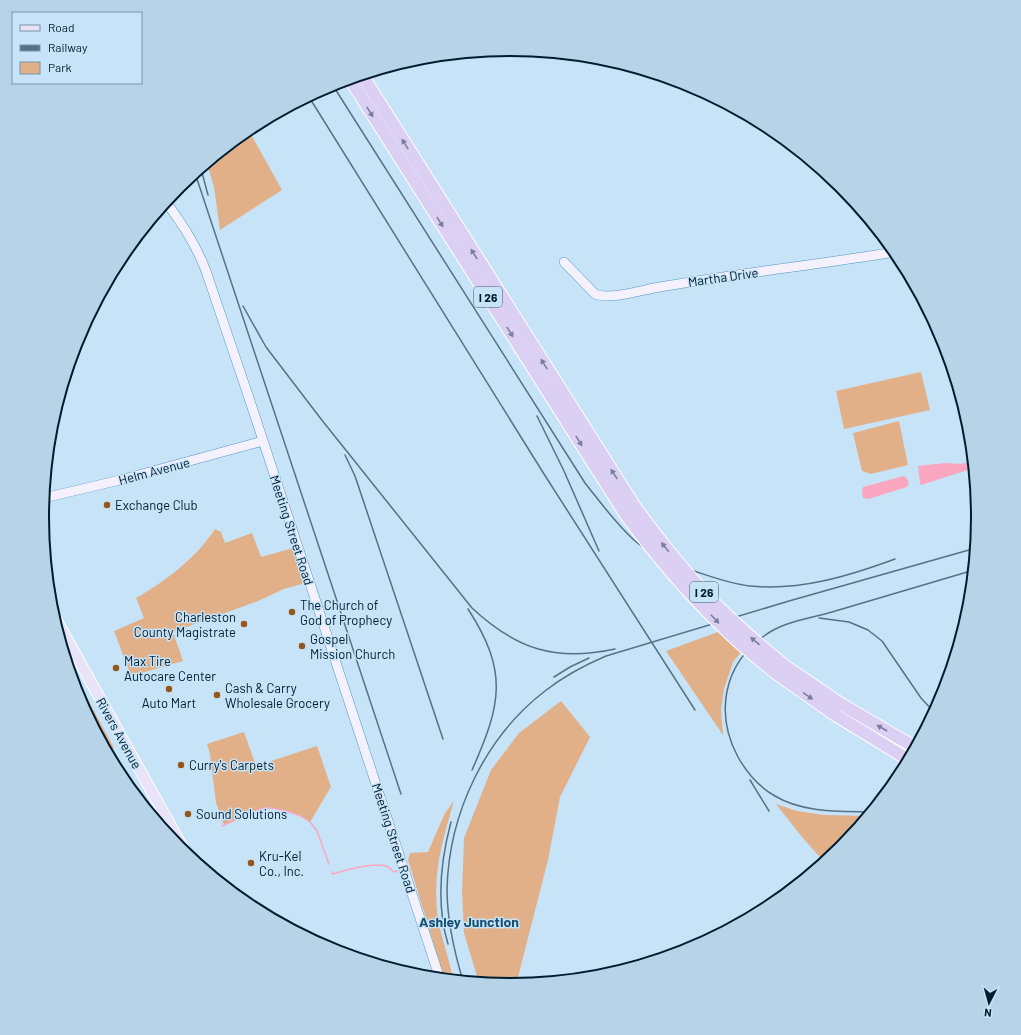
<svg xmlns="http://www.w3.org/2000/svg" width="1021" height="1035" font-family="Barlow,sans-serif">
  <style>
    .green { fill: #e1b089 }
    .water { fill: #fba6c0 }
    .lines { fill: none; stroke-linecap: round; stroke-linejoin: round }
    .stream { stroke: #fba6c0; stroke-width: 1.5 }
    .secondary-casing { stroke: #4e95c4; stroke-width: 10 }
    .primary-casing { stroke: #fff; stroke-width: 12 }
    .highway-casing { stroke: #fff; stroke-width: 14 }
    .secondary { stroke: #f4f1fc; stroke-width: 9 }
    .primary { stroke: #e9e3f8; stroke-width: 10 }
    .highway { stroke: #dbd0f4; stroke-width: 12 }
    .rail { stroke: #557285; stroke-width: 1.5 }
    .highway-bridge-casing { stroke: #fff; stroke-width: 14; stroke-linecap: butt }
    .highway-bridge { stroke: #dbd0f4; stroke-width: 12 }
    .oneway { fill: #787f9b }
    .poi-dot { fill: #94571b; stroke: #c7e3f7; stroke-width: 1.5 }
    .labels { text-anchor: middle; dominant-baseline: central; stroke-width: 3; stroke-linejoin: round; paint-order: stroke }
    .shield { fill: #c7e3f7; stroke: #3c586b; stroke-width: 1 }
    .shield-label { font-size: 12px; font-weight: bold; fill: #001d2f }
    .street-label { font-size: 13px; fill: #001d2f; stroke: #c7e3f7 }
    .poi-label { font-size: 13px; fill: #001d2f; stroke: #c7e3f7; text-anchor: start }
    .neighbourhood-label { font-size: 14px; font-weight: bold; fill: #164f70; stroke: #c7e3f7 }
    .rim { fill: none; stroke: #001d2f; stroke-width: 2 }
  </style>
  <rect width="100%" height="100%" fill="#c7e3f7"/>
  <!-- green -->
  <path class="green" d="M248,129l34,61 -62,40 -6,-43 -7,-23z
    M921,372l9,38 -86,19 -8,-38z
    M899,421l9,44 -37,9 -9,-3 -9,-38z
    M215,529l6,3 4,11 27,-10 9,24 32,-9 12,35 -21,6 -26,12 -85,31 10,29 -52,15 -17,-45 30,-13 -8,-20c30,-17 60,-40 79,-69z
    M718,632l23,20 -8,10 -9,27 -3,20 2,26 -57,-84z
    M72,670l42,78 -7,3 -29,-54 -8,-26z
    M561,701l29,36 -30,60 -12,63 -31,121 4,4 -11,1 -31,-3 -15,-50 -2,-40 2,-55 27,-68 28,-37z
    M244,732l12,34 61,-20 14,41 -21,35 -9,-6 -11,-4 -17,-4h-11l-38,17 -8,-22 -6,-49 -3,-10z
    M454,801c-12,41 -22,74 -16,117 3,21 12,41 15,62h-8l-37,-120 2,-7 18,-1 17,-39z
    M776,804l21,7 27,4 45,1 -27,33 -17,14 -23,-26z"/>
  <!-- water -->
  <path class="water" d="M973,461l1,7 -53,17 -1,-2 -2,-17 27,-3 16,1z
    M904,476c4,2 6,7 3,11l-39,12 -5,-1 -1,-7 1,-4z"/>
  <g class="lines">
    <!-- stream -->
    <path class="stream" d="M222,826l40,-18h11l17,4 11,4 9,6 7,9 12,33
      M332,872l1,2c12,-4 41,-12 53,-8 3,1 6,4 8,6l3,-1"/>
    <defs>
      <path id="secondary" d="M166,202c17,23 30,43 40,69l45,133 189,575
        M564,262l31,32c14,6 44,-3 59,-6 80,-14 161,-23 241,-36
        M44,498l76,-18 143,-39"/>
      <path id="primary" d="M52,612l135,243"/>
      <path id="highway" d="M362,75l273,432
        M350,79l276,436
        M785,666l56,38 75,44
        M777,674l60,42 72,44"/>
    </defs>
    <!-- secondary casing -->
    <use href="#secondary" class="secondary-casing"/>
    <!-- primary casing -->
    <use href="#primary" class="primary-casing"/>
    <!-- highway casing -->
    <use href="#highway" class="highway-casing"/>
    <!-- secondary -->
    <use href="#secondary" class="secondary"/>
    <!-- primary -->
    <use href="#primary" class="primary"/>
    <!-- highway -->
    <use href="#highway" class="highway"/>
    <!-- rail -->
    <path class="rail" d="M332,84l253,399c16,20 31,41 50,58 18,15 37,23 59,30 18,6 37,13 56,15 50,5 99,-10 145,-27
      M309,97l235,377 151,236
      M201,169l7,26
      M195,173l206,621
      M243,306l23,41 55,72 151,189c44,41 83,54 143,41
      M537,416l27,55 35,80
      M345,455l10,21 88,263
      M468,609c41,63 33,96 4,161
      M819,618l30,4 19,8 14,11 39,57 14,15
      M554,677l16,-10 19,-9
      M750,780l19,31
      M872,812c-32,-1 -69,1 -97,-16 -16,-9 -28,-23 -37,-39 -23,-43 -15,-92 26,-121 20,-15 45,-17 68,-24 47,-14 94,-28 142,-42
      M448,944c-12,-40 -8,-81 3,-122
      M463,981c-9,-30 -16,-60 -16,-92 2,-76 38,-152 98,-198 19,-15 40,-26 61,-35l183,-55 187,-53"/>
    <defs>
      <path id="highway-bridge" d="M635,507c21,29 44,58 69,85 25,27 53,51 81,74
        M626,515c31,42 64,81 102,117 15,15 32,28 49,42"/>
    </defs>
    <!-- highway-bridge casing -->
    <use href="#highway-bridge" class="highway-bridge-casing"/>
    <!-- highway-bridge -->
    <use href="#highway-bridge" class="highway-bridge"/>
  </g>
  <!-- one-way arrows -->
  <defs><path id="oneway-solid" d="M-6-.8H1V-3.2L6.5 0L1 3.2V.8H-6Z"/></defs>
  <g class="oneway">
    <use href="#oneway-solid" transform="translate(370 112) rotate(58)"/>
    <use href="#oneway-solid" transform="translate(405 144) rotate(-122)"/>
    <use href="#oneway-solid" transform="translate(440 222) rotate(58)"/>
    <use href="#oneway-solid" transform="translate(474 254) rotate(-122)"/>
    <use href="#oneway-solid" transform="translate(510 332) rotate(58)"/>
    <use href="#oneway-solid" transform="translate(544 364) rotate(-122)"/>
    <use href="#oneway-solid" transform="translate(579 441) rotate(58)"/>
    <use href="#oneway-solid" transform="translate(614 474) rotate(-123)"/>
    <use href="#oneway-solid" transform="translate(665 547) rotate(-129)"/>
    <use href="#oneway-solid" transform="translate(715 619) rotate(46)"/>
    <use href="#oneway-solid" transform="translate(755 641) rotate(-140)"/>
    <use href="#oneway-solid" transform="translate(808 696) rotate(35)"/>
    <use href="#oneway-solid" transform="translate(882 728) rotate(-150)"/>
  </g>
  <!-- markers -->
  <g class="poi-dot">
    <circle cx="107" cy="505" r="4"/>
    <circle cx="292" cy="612" r="4"/>
    <circle cx="244" cy="624" r="4"/>
    <circle cx="302" cy="646" r="4"/>
    <circle cx="116" cy="668" r="4"/>
    <circle cx="169" cy="689" r="4"/>
    <circle cx="217" cy="695" r="4"/>
    <circle cx="181" cy="765" r="4"/>
    <circle cx="188" cy="814" r="4"/>
    <circle cx="251" cy="863" r="4"/>
  </g>
  <g class="labels">
    <!-- shield labels -->
    <g class="shield">
      <rect x="474" y="287" width="28" height="20" rx="3"/>
      <rect x="690" y="582" width="28" height="20" rx="3"/>
    </g>
    <g class="shield-label">
      <text x="488" y="297">I 26</text>
      <text x="704" y="592">I 26</text>
    </g>
    <!-- street labels -->
    <g class="street-label">
      <text transform="translate(723 277) rotate(-8)">Martha Drive</text>
      <text transform="translate(154 471) rotate(-15)">Helm Avenue</text>
      <text transform="translate(292 530) rotate(72)">Meeting Street Road</text>
      <text transform="translate(119 733) rotate(61)">Rivers Avenue</text>
      <text transform="translate(394 838) rotate(72)">Meeting Street Road</text>
    </g>
    <!-- poi labels -->
    <g class="poi-label">
      <text x="115" y="505">Exchange Club</text>
      <text x="300" y="605">The Church of<tspan x="300" dy="15">God of Prophecy</tspan></text>
      <text x="236" y="617" text-anchor="end">Charleston<tspan x="236" dy="15">County Magistrate</tspan></text>
      <text x="310" y="639">Gospel<tspan x="310" dy="15">Mission Church</tspan></text>
      <text x="124" y="661">Max Tire<tspan x="124" dy="15">Autocare Center</tspan></text>
      <text x="225" y="688">Cash &amp; Carry<tspan x="225" dy="15">Wholesale Grocery</tspan></text>
      <text x="169" y="703" text-anchor="middle">Auto Mart</text>
      <text x="189" y="765">Curry's Carpets</text>
      <text x="196" y="814">Sound Solutions</text>
      <text x="259" y="856">Kru-Kel<tspan x="259" dy="15">Co., Inc.</tspan></text>
    </g>
    <!-- neighbourhood labels -->
    <g class="neighbourhood-label">
      <text x="469" y="921">Ashley Junction</text>
    </g>
  </g>
  <!-- crop -->
  <path d="M0 0H1021V1035H0ZM49 517a461 461 0 1 1 922 0a461 461 0 1 1-922 0Z" fill="#b7d3e7" fill-rule="evenodd"/>
  <path class="rim" d="M49 517a461 461 0 1 1 922 0a461 461 0 1 1-922 0Z"/>
  <!-- legend -->
  <rect x="12" y="12" width="130" height="72" fill="#c7e3f7" stroke="#7794a7"/>
  <rect x="20" y="25" width="20" height="6" fill="#e9e3f8" stroke="#7794a7"/>
  <text x="48" y="32" font-size="12" fill="#001d2f">Road</text>
  <rect x="20" y="45" width="20" height="6" fill="#557285" stroke="#7794a7"/>
  <text x="48" y="52" font-size="12" fill="#001d2f">Railway</text>
  <rect x="20" y="62" width="20" height="12" fill="#e1b089" stroke="#7794a7"/>
  <text x="48" y="72" font-size="12" fill="#001d2f">Park</text>
  <!-- north arrow -->
  <g transform="translate(989 1003) rotate(186)" stroke="#c7e3f7" stroke-width="3" paint-order="stroke">
  <path d="M0-3L7 15L0 10L-7 15Z" fill="#001d2f"/>
  <text y="-6" font-size="11" font-weight="bold" text-anchor="middle" fill="#001d2f">N</text>
  </g>
</svg>
